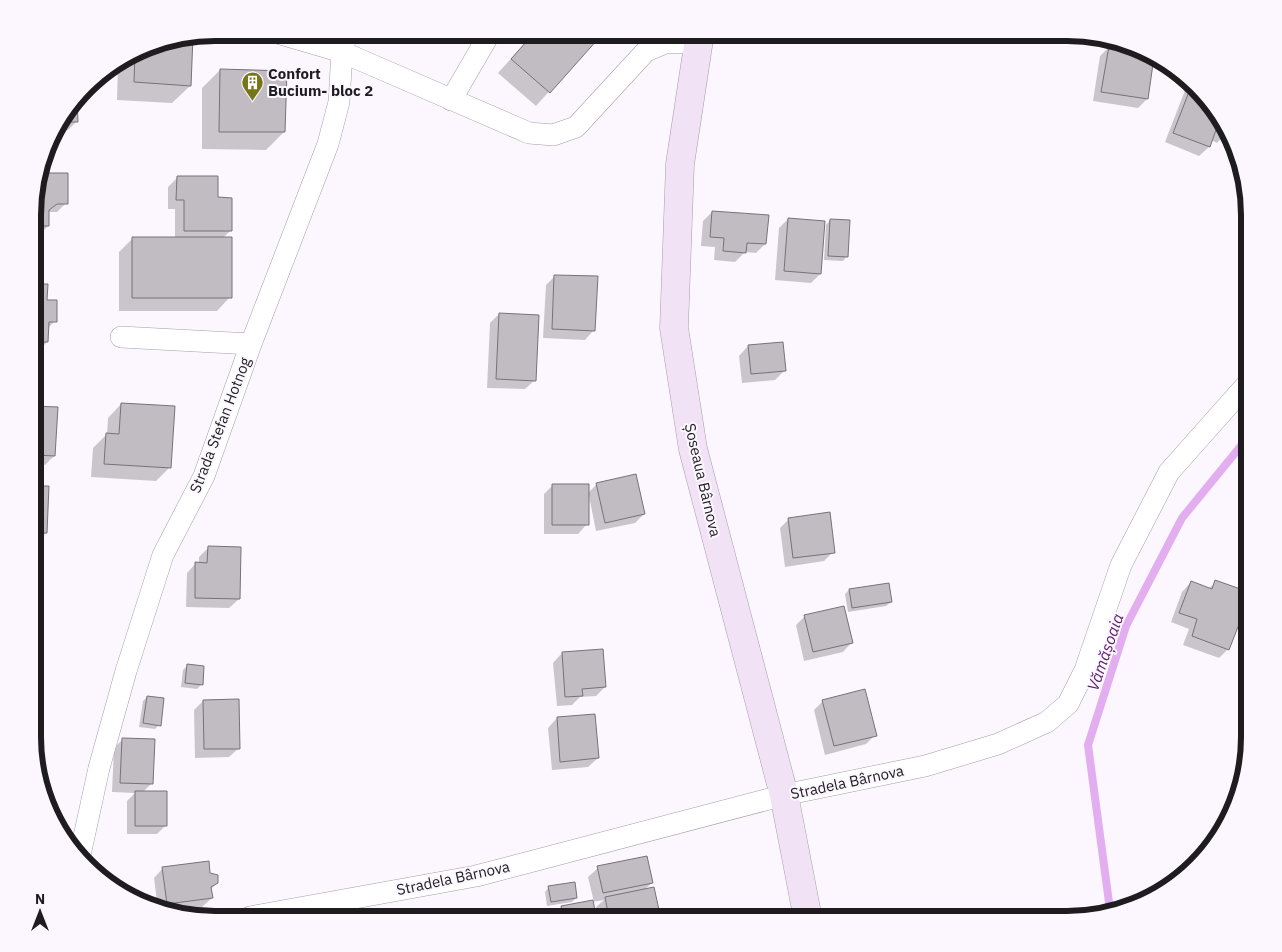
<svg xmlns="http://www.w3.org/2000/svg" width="1282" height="952" font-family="'IBM Plex Sans',sans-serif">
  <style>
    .shadow { fill: #0003 }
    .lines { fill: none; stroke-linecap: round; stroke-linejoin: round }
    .stream { stroke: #e2aef0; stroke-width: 8 }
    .building { fill: #c1bbc2; stroke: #777278 }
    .minor-casing { stroke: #a49fa6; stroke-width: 22 }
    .secondary-casing { stroke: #a49fa6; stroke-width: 29 }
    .minor { stroke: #fff; stroke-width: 21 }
    .secondary { stroke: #f2e2f6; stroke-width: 28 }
    .labels { text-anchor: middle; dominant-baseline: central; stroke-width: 4; stroke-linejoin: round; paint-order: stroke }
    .poi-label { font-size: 15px; font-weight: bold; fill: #1e1c1f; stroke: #fcf7fe; text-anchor: start }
    .street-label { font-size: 15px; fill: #1e1c1f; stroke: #fcf7fe }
    .water-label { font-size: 16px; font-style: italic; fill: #5d206d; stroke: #fcf7fe }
    .rim { fill: none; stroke: #1e1c1f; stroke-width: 6 }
  </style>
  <rect width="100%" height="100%" fill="#fcf7fe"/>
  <!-- shadow -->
  <path class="shadow" d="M534,33h54l8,6 -60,67 -38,-33z
    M156,42l34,44 -18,17 -55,-3 1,-36z
    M1109,47l38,52 -9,9 -45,-7 7,-45z
    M220,70l64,62 -18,18 -64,-1v-61z
    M1189,80l39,51 -11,12 -6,-3 -2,7 -10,9 -34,-14z
    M76,101l1,20 -9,9h-7v7l-12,9 8,-22z
    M177,178l39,21 14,32 -7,7 7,59 -13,14h-98v-59l14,-14h42v-29h-7v-22z
    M34,191l32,12 -9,9h-9v14l-9,9h-5z
    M712,212l53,32 -9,9 -11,-1 -10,10 -21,-2 1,-13 -14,-1 2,-25z
    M788,219l32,55 -9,9 -36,-3 4,-52z
    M830,220l17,36 -4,5 -19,-1 2,-35z
    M555,276l39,54 -9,10 -42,-2 3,-53z
    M34,285l13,1 -1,15 9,20 -8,8v13l-9,9h-4z
    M499,314l36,66 -10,9 -38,-1 3,-65z
    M748,346l36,25 -9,9 -33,3 -3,-27z
    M121,404l49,63 -14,14 -65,-4 2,-29 14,-14 1,-16z
    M34,407l23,1 -3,48 -9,9 -11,-1z
    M597,484l47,30 -9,9 -39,8 -7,-35 -2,28 -9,10h-34v-40l9,-9 34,9z
    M33,487l13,46 -9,9h-4z
    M789,519l44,33 -9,9 -39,6 -5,-39z
    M208,548l31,51 -10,9 -43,-1 1,-34 9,-10 3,1v-7z
    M1191,582l17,7 8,-7 33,11v13l-9,12 -12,31 -9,9 -36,-13 6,-16 -18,-7 11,-30z
    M849,590l42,12 -5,4 -38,6 -3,-18z
    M805,616l47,26 -9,10 -39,9 -8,-36z
    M562,653l43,34 -9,9 -16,1 -8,8 -15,1 -4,-43z
    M187,666l15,18 -5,5 -16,-2 2,-17z
    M147,697l12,28 -4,4 -16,-2 4,-26z
    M203,701l36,47 -10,9 -34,1 -1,-48z
    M823,701l52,34 -9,9 -41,11 -11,-45z
    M557,718l41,40 -10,9 -36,3 -4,-42z
    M123,739l28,45 -8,8 23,33 -9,9h-30v-33l8,-8 -23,-1 2,-44z
    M163,868l46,6 8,9 -7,7 2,8 -10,9 -32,4 -12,-2 -4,-31z
    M598,868l54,15 -8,7 9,-2 6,31h-60l-3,-12 8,-7 -12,2 2,15 -2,2h-33l-2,-8 5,-4 32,-5 -6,-25z
    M549,887l27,11 -4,4 -25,4 -2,-14z"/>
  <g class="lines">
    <!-- stream -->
    <path class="stream" d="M1110,910l-22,-165 38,-119 56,-108 67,-82"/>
  </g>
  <!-- building -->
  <path class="building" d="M534,33h56l8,6 -48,54 -39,-34z
    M193,36l-2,50 -57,-4 1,-28 21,-12z
    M1109,46l36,5 9,6 -6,42 -47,-7z
    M220,69l67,2 -2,61h-66z
    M1192,84l37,48 -1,2 -12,-4 -6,17 -37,-14z
    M77,99l1,23h-16v15h-10l5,-13z
    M40,173h28v31h-11l-8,6v16h-15v-35z
    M177,176h41v21l14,1v33h-48v-31h-8z
    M712,211l57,4 -3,29 -19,-1 -1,10 -23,-2 1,-13 -14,-1z
    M788,218l37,3 -4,53 -37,-3z
    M830,219l20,1 -2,37 -20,-1z
    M132,237h100v61h-100z
    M554,275l44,1 -3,55 -43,-2z
    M34,284h14l-1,16h10v22h-8l-1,20h-14z
    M499,313l40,2 -3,66 -40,-2z
    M783,342l3,29 -35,3 -3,-29z
    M121,403l54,3 -4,62 -67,-4 2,-31 13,1z
    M34,406l24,1 -3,49 -21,-1z
    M636,474l9,40 -40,9 -9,-40z
    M552,484h37v41h-37z
    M33,486h16l-2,47h-14z
    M830,512l5,41 -42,5 -5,-40z
    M208,546l33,1 -1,52 -45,-1v-36l12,1z
    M1215,580l34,12v16l-8,11 -12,31 -37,-14 5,-17 -18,-6 12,-32 21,8z
    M889,583l3,19 -40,6 -3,-19z
    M844,606l9,37 -40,9 -9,-37z
    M603,649l3,38 -24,2 1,7 -18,1 -3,-45z
    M187,664l17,2 -1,19 -18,-2z
    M865,689l12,47 -43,10 -12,-46z
    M147,696l17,2 -3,28 -18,-3z
    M239,699l1,50h-36l-1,-49z
    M595,714l4,44 -39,4 -3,-45z
    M122,738l33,1 -2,45 -33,-1z
    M135,791h32v35h-32z
    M647,856l6,27 -50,10 -6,-27z
    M209,861l1,12 8,2v8l-7,4 2,11 -46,6 -5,-37z
    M575,882l2,16 -26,4 -3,-16z
    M654,887l7,32h-52l-4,-22z
    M593,900l3,17 -33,2 -2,-13z"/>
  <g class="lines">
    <defs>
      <path id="minor" d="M277,33l65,19 187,81 24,2 23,-8 70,-76 19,-8 32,-1
        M451,100l39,-67
        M121,337l130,7
        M80,855l19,-87 27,-97 37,-116 41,-79 47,-132 77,-200 11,-42 3,-50 5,-19
        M250,917l226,-41 308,-81 141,-29 73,-22 49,-22 21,-18 17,-34 36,-105 48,-93 80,-90"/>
      <path id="secondary" d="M700,33l-20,131 -6,164 19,121 91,346 24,124"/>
    </defs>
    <!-- minor casing -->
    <use href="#minor" class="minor-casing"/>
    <!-- secondary casing -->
    <use href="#secondary" class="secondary-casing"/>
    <!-- minor -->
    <use href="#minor" class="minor"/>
    <!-- secondary -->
    <use href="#secondary" class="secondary"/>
  </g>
  <!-- icons -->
  <defs>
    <symbol id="building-pin" viewBox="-11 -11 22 30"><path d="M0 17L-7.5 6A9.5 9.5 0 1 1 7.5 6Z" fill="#76751a" stroke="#fcf7fe"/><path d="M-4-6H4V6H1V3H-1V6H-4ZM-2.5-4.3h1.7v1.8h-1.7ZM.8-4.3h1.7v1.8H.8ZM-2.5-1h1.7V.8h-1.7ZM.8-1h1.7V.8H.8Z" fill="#fff"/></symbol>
  </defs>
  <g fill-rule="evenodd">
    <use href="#building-pin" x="240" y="70" width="25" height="34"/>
  </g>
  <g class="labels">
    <!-- poi labels -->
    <g class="poi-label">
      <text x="268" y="73">Confort<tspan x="268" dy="17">Bucium- bloc 2</tspan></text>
    </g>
    <!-- street labels -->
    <g class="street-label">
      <text transform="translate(220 425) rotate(-69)">Strada Stefan Hotnog</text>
      <text transform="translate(703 480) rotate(77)">Șoseaua Bârnova</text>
      <text transform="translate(847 782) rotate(-12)">Stradela Bârnova</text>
      <text transform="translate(453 878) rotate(-12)">Stradela Bârnova</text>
    </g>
    <!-- water labels -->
    <g class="water-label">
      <text transform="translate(1105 652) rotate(-71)">Vămășoaia</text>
    </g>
  </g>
  <!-- crop -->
  <path d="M0 0H1282V952H0ZM215 41H1067A174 174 0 0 1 1241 215V737A174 174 0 0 1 1067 911H215A174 174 0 0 1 41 737V215A174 174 0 0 1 215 41Z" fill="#fcf7fe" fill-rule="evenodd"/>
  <path class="rim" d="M215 41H1067A174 174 0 0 1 1241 215V737A174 174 0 0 1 1067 911H215A174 174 0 0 1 41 737V215A174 174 0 0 1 215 41Z"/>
  <!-- north arrow -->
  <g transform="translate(40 912)" stroke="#fcf7fe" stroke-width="4" paint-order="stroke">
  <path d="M0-4L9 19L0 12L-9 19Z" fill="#1e1c1f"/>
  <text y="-8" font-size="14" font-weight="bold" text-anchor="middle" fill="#1e1c1f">N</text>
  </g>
</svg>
